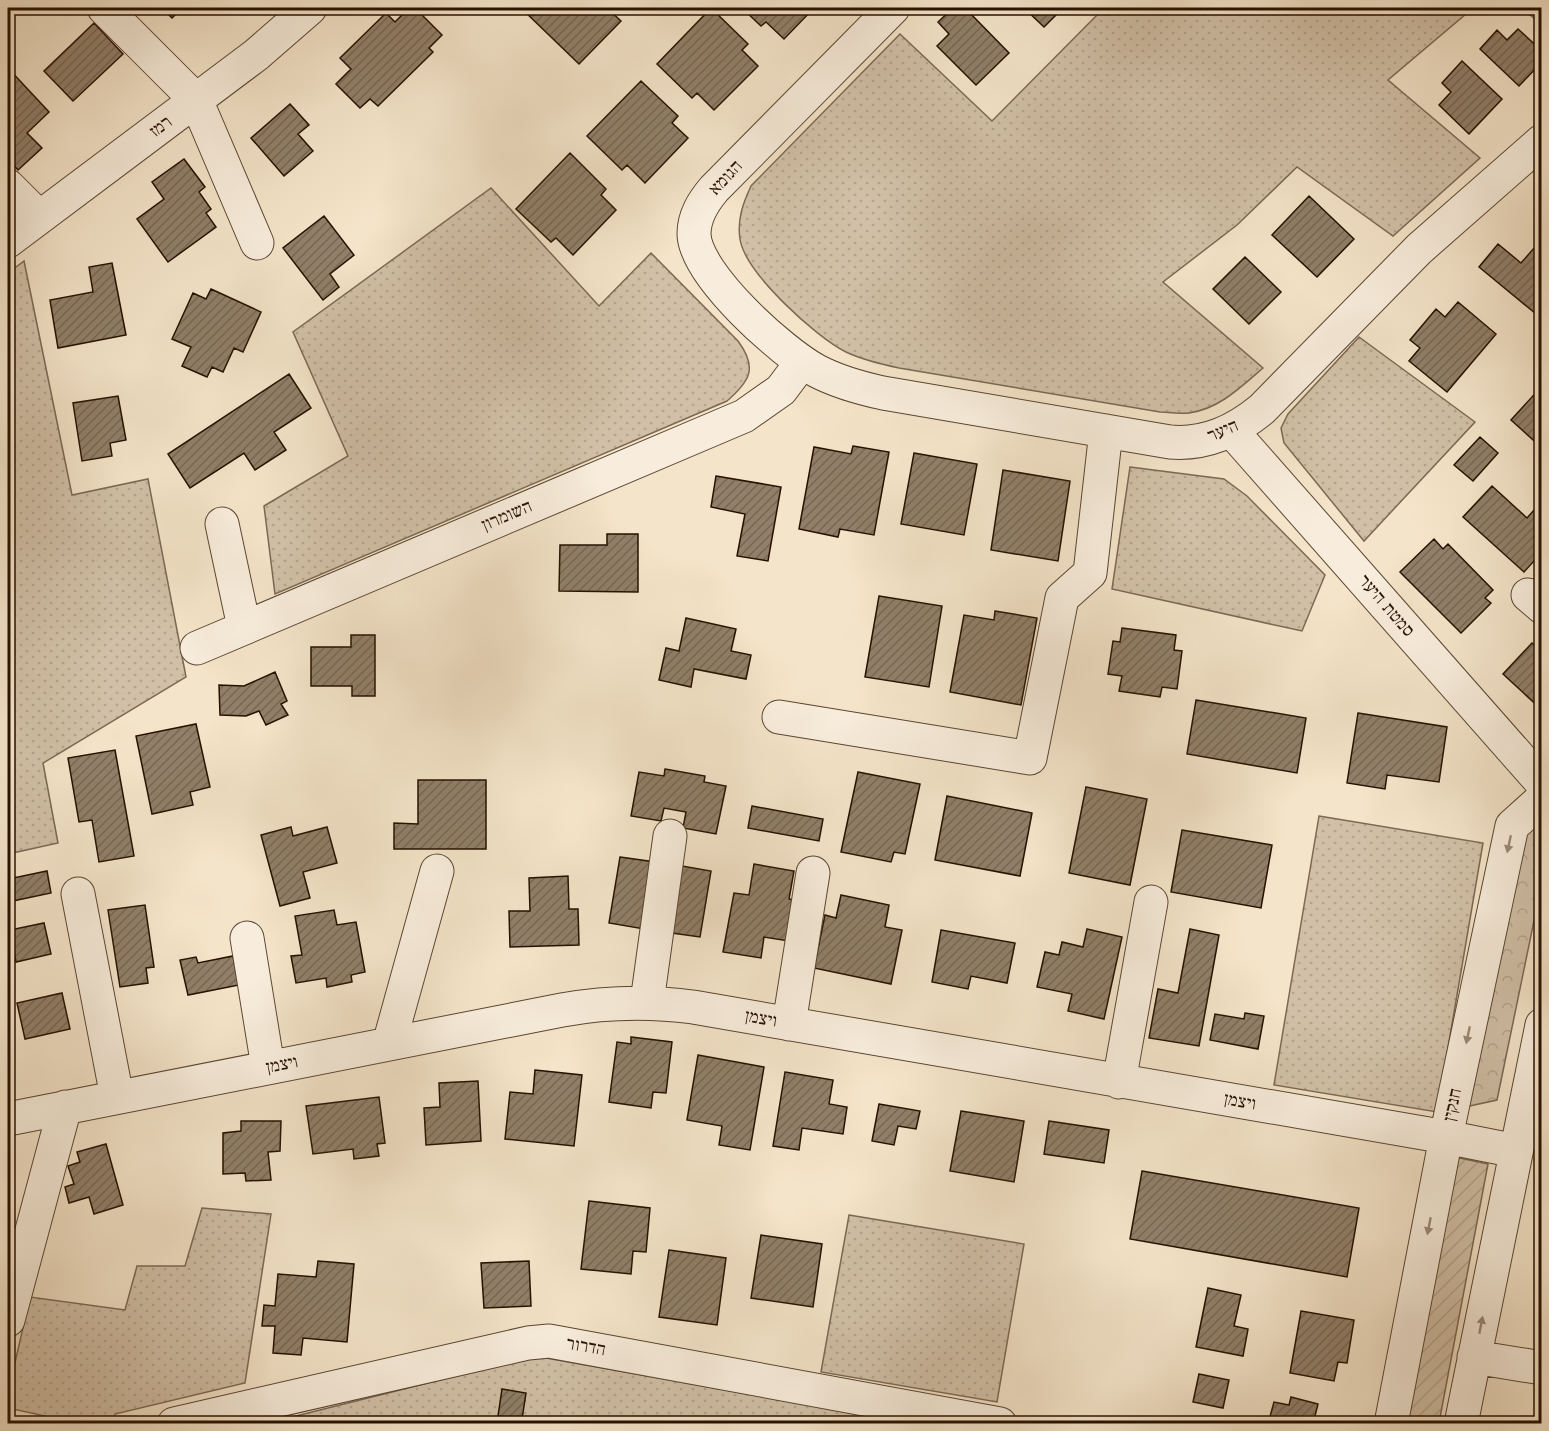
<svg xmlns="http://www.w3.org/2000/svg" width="1549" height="1431" font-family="'Old Standard TT','Frank Ruhl Libre',serif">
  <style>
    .grass { fill: url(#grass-dots); stroke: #7c6854; stroke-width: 1.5 }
    .forest { fill: url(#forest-crowns); stroke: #7c6854; stroke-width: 1.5 }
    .garden { fill: url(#garden-furrows); stroke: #7c6854; stroke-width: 1.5 }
    .building { fill: url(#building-hatch); stroke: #261100; stroke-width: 1.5 }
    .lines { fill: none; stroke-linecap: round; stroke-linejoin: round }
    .minor-casing { stroke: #5a4632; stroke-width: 35 }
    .minor { stroke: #f8eddc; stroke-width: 33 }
    .oneway { fill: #9a8a79 }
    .labels { text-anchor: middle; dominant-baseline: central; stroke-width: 6; stroke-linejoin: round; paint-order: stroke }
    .street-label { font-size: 18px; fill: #261100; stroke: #f8eddc }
  </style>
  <defs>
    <pattern id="grass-dots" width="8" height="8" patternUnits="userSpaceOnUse" patternTransform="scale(1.5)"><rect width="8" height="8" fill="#d1c0a7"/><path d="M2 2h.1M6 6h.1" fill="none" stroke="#b3a48e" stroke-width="1.8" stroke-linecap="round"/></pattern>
    <pattern id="forest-crowns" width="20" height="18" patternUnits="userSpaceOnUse" patternTransform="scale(1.5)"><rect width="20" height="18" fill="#d1c0a7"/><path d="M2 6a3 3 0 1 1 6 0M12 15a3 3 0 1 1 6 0" fill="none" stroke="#b3a48e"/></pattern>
    <pattern id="garden-furrows" width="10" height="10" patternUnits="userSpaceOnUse" patternTransform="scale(1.5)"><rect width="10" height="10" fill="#d1c0a7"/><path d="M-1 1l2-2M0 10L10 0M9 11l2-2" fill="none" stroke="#b3a48e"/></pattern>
    <pattern id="building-hatch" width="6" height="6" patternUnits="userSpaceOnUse" patternTransform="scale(1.5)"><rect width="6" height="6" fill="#917f69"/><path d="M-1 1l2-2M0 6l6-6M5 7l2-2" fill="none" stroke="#766754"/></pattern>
  </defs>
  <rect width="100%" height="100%" fill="#f4e4c9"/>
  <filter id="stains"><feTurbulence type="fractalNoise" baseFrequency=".00333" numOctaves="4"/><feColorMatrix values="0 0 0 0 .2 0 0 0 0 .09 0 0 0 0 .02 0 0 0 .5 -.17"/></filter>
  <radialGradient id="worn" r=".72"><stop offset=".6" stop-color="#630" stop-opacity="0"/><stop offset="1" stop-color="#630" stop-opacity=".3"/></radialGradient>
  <!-- grass -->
  <path class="grass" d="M1104,8h369l-85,72 92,78 -87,78 -96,-69 -60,58 -74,57 100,86c-22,19 -44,41 -74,45 -9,1 -19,-1 -29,-1l-261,-44c-19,-4 -36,-8 -53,-16 -30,-15 -101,-79 -106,-113 -3,-19 3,-36 11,-53l149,-152 92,87z
    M1522,8h19v16z
    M491,188l108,118 52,-53 87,88c20,27 12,40 -11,60l-452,193 -11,-88 84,-50 -55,-124z
    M24,261l48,234 76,-16 38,198 -143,86 15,80 -50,11v-581z
    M1359,337l116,85 -111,119 -80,-98 -3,-15 7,-14z
    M1130,467l94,12 23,17 78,79 -23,56 -190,-42z
    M1319,816l164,27 -46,269 -163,-27z
    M202,1208l69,6 -26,169 -130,31 -2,9h-36l-69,-15v-15l22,-96 95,13 12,-44h48z
    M849,1215l175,29 -27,158 -176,-30z
    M546,1358l365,65 -647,1 256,-64z"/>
  <!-- forest -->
  <path class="forest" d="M1541,824v63l-44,213 -32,7 57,-279z"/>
  <!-- garden -->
  <path class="garden" d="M1455,1157l33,7 -49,259 -36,1z"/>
  <!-- building -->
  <path class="building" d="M162,8h20l-10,10z
    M409,8h6l27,27 -13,13 4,4 -55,54 -8,-7 -10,9 -24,-24 15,-15 -11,-11 46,-45 9,9z
    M521,8h86l14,13 -42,43z
    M711,8l37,36 -6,6 16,16 -44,44 -17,-17 -5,5 -35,-34z
    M742,8h72l-30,31 -18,-17 -5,4z
    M953,8h12l44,45 -33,32 -39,-39 12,-12 -11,-12z
    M1024,8h39l-19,19z
    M94,23l29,31 -50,47 -29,-30z
    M1518,29l24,22v11l-23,24 -39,-37 17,-19 10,10z
    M1462,61l40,38 -33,35 -30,-29 12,-13 -9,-9z
    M8,68l41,44 -22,21 15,15 -24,22 -10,-11z
    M641,81l37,35 -6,7 16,15 -43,45 -18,-18 -5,5 -35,-34z
    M290,104l19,21 -11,9 15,17 -29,25 -33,-38z
    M570,153l36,36 -5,6 15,15 -43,45 -17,-17 -5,4 -35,-33z
    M184,159l21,28 -6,5 12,17 -5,4 10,14 -48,35 -31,-43 27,-20 -12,-17z
    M1309,196l45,43 -37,38 -45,-42z
    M324,216l30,39 -24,19 9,13 -16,13 -40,-52z
    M1542,239v78l-1,1 -62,-51 19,-23 23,19z
    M1245,257l36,35 -32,32 -36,-35z
    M112,263l14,72 -68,13 -8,-48 43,-8 -4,-25z
    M211,289l50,23 -18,40 -9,-4 -11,24 -11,-5 -5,10 -25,-11 9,-19 -19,-8 21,-46 13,6z
    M1458,302l38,32 -49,58 -38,-31 11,-13 -10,-8 26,-31 9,8z
    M289,374l22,34 -37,24 12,18 -31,20 -11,-17 -54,35 -22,-34z
    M1542,386v62l-31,-28z
    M118,396l8,44 -16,3 2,13 -30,5 -9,-58z
    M1480,437l18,16 -25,28 -19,-16z
    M853,446l36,6 -15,83 -34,-6 -2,8 -39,-8 15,-82 37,7z
    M914,453l63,11 -13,71 -63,-11z
    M1003,470l67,11 -12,80 -67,-11z
    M716,476l65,11 -13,74 -31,-5 8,-42 -34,-7z
    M1492,486l35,32 8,-9 7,5v38l-18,20 -61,-55z
    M607,534h31v58l-79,-1 1,-46h47z
    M1434,539l9,10 5,-5 45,46 -8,8 6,5 -30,30 -61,-61z
    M879,596l63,10 -13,81 -64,-10z
    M995,611l42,7 -16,87 -71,-13 14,-77 30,5z
    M686,618l50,11 -5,22 20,4 -5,24 -52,-10 -3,18 -32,-7 7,-32 13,3z
    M1122,628l54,7 -2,15 8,1 -5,38 -15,-2 -2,10 -41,-6 3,-15 -14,-2 5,-33 7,1z
    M351,635h24v61h-23v-10h-41v-39h40z
    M1532,643l10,8v59l-39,-36z
    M275,672l12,29 -6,3 7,11 -22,10 -7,-14 -13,5 -26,-1 -1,-30 25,1z
    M1196,700l110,18 -9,55 -110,-19z
    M1358,713l89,14 -8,55 -52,-7 -2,14 -38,-6z
    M196,724l14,63 -20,5 3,13 -41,9 -16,-78z
    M115,750l19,106 -35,6 -7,-42 -13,2 -11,-64z
    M665,769l40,7 -1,6 22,4 -10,48 -33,-6 3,-16 -22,-4 -3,13 -30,-5 8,-44 25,4z
    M858,772l62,12 -15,70 -11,-2 -3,10 -50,-10z
    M418,780h68v69h-92v-26l24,1z
    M1086,787l61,12 -17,86 -61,-12z
    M947,796l85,17 -12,63 -85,-16z
    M752,806l71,13 -4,22 -71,-13z
    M291,827l2,9 34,-9 10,36 -34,9 7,26 -30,8 -19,-71z
    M1182,830l90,15 -11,63 -90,-16z
    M620,857l35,5 -11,67 -35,-6z
    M754,864l40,7 -5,28 13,3 -7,40 -31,-5 -3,21 -38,-6 11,-59 15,2z
    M676,865l35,6 -11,66 -35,-5z
    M47,871l4,22 -43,9v-23z
    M568,876l1,33h9l1,36 -69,2 -1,-36h21l-1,-33z
    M841,895l48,10 -4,22 17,3 -11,54 -77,-16 11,-53 11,3z
    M145,905l9,62 -8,1 2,15 -28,4 -12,-77z
    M334,910l3,15 19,-3 9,50 -14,3 1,7 -25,5 -1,-9 -30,5 -5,-27 11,-1 -7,-39z
    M44,923l7,31 -35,8 -6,-32z
    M1087,929l35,8 -18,82 -36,-8 4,-17 -35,-7 8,-35 14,3 3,-13 21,5z
    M1190,929l29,6 -20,111 -50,-8 9,-49 20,4z
    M941,930l74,13 -8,40 -36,-7 -3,13 -36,-7z
    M233,956l6,29 -51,10 -8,-35 16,-3 2,6z
    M62,993l8,36 -45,10 -8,-36z
    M1245,1013l19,3 -6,33 -48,-9 5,-26 29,5z
    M631,1037l41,5 -6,51 -13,-1 -2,16 -42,-6 8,-60 14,2z
    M698,1055l66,12 -14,83 -31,-5 3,-19 -35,-6z
    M535,1070l47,5 -8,71 -69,-7 5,-47 23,2z
    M785,1072l48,8 -4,24 18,3 -4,27 -41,-6 -3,22 -26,-4z
    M478,1081l3,60 -55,4 -2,-37 16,-1 -1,-24z
    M379,1097l6,46 -8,1 2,12 -25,3 -1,-10 -40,5 -7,-48z
    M879,1104l41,7 -4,18 -18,-3 -4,19 -22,-4z
    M961,1111l63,10 -10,61 -64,-11z
    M241,1121h40l-1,30 -12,1 3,28 -25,1 -1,-8 -22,1v-41l18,-2z
    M1049,1121l60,9 -5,33 -60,-9z
    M106,1144l17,61 -29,9 -5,-17 -20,6 -4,-16 9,-3 -6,-18 12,-4 -3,-10z
    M1142,1171l217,37 -12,69 -217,-38z
    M589,1201l61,7 -4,44 -13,-1 -2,23 -50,-5z
    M761,1235l61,9 -9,63 -62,-9z
    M669,1250l57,8 -9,67 -58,-8z
    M318,1261l36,3 -7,78 -44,-4 -2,17 -28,-2 2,-27h-13l2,-21 11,1 3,-32 38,3z
    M529,1261l2,45 -47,2 -3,-45z
    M1208,1288l33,7 -7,31 14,3 -5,27 -47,-9z
    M1301,1311l53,9 -7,43 -9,-1 -4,19 -44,-8z
    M1199,1374l30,6 -6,28 -30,-6z
    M502,1389l24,4 -4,26 -24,-3z
    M1291,1397l27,7 -5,20h-45l6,-22 15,3z"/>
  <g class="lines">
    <defs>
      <path id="minor" d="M104,8l92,92 61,143
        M893,8l-179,181c-11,13 -20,27 -20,45 1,41 89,119 123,137 21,11 43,17 66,22l287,49c36,3 65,-11 92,-33l157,-160 123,-108
        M8,186l31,31
        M8,241l248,-186 54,-47
        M1231,430l311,353
        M222,524l22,103
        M1528,595l14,12
        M197,648l547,-232 37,-26 21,-28
        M779,717l251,41 32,-160 28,-25 16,-142
        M78,894l39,203
        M247,938l21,129
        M647,1002l23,-166
        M789,1024l24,-151
        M389,1044l48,-173
        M1119,1082l32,-180
        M8,1119l554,-109c44,-8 86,-9 131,-3l753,130 70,14
        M8,1320l57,-213
        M1474,1357l68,11
        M174,1424l354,-81 21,-2 451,83
        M1391,1424l55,-287 66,-311 30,-27
        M1461,1424l81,-399"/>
    </defs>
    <!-- minor casing -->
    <use href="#minor" class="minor-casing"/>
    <!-- minor -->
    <use href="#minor" class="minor"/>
  </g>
  <!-- one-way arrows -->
  <defs><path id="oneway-solid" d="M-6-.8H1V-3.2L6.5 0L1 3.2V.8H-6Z" transform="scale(1.5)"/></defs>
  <g class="oneway">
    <use href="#oneway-solid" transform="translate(1509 844) rotate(102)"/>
    <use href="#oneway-solid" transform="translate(1468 1035) rotate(102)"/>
    <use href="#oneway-solid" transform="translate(1429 1226) rotate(101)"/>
    <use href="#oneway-solid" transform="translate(1481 1325) rotate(-79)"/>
  </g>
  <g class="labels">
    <!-- street labels -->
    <g class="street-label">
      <text transform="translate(161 127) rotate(-37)">רמז</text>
      <text transform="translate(726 178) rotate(-47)">הגומא</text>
      <text transform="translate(1223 431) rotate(-23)">היער</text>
      <text transform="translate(507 516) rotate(-23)">השומרון</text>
      <text transform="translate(1386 606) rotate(49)">סמטת היער</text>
      <text transform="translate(761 1019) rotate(10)">ויצמן</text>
      <text transform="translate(282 1065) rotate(-11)">ויצמן</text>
      <text transform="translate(1240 1102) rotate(10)">ויצמן</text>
      <text transform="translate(1453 1105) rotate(-78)">חנקין</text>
      <text transform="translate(586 1347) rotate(10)">הדרור</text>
    </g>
  </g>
  <!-- margin -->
  <rect width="1549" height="1431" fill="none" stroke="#f4e4c9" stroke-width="30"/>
  <rect x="9" y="9" width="1531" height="1413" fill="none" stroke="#261100" stroke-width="3"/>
  <rect x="15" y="15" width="1519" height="1401" fill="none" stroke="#261100" stroke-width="1.5"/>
  <rect width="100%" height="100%" filter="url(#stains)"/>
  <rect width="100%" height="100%" fill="url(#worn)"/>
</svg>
